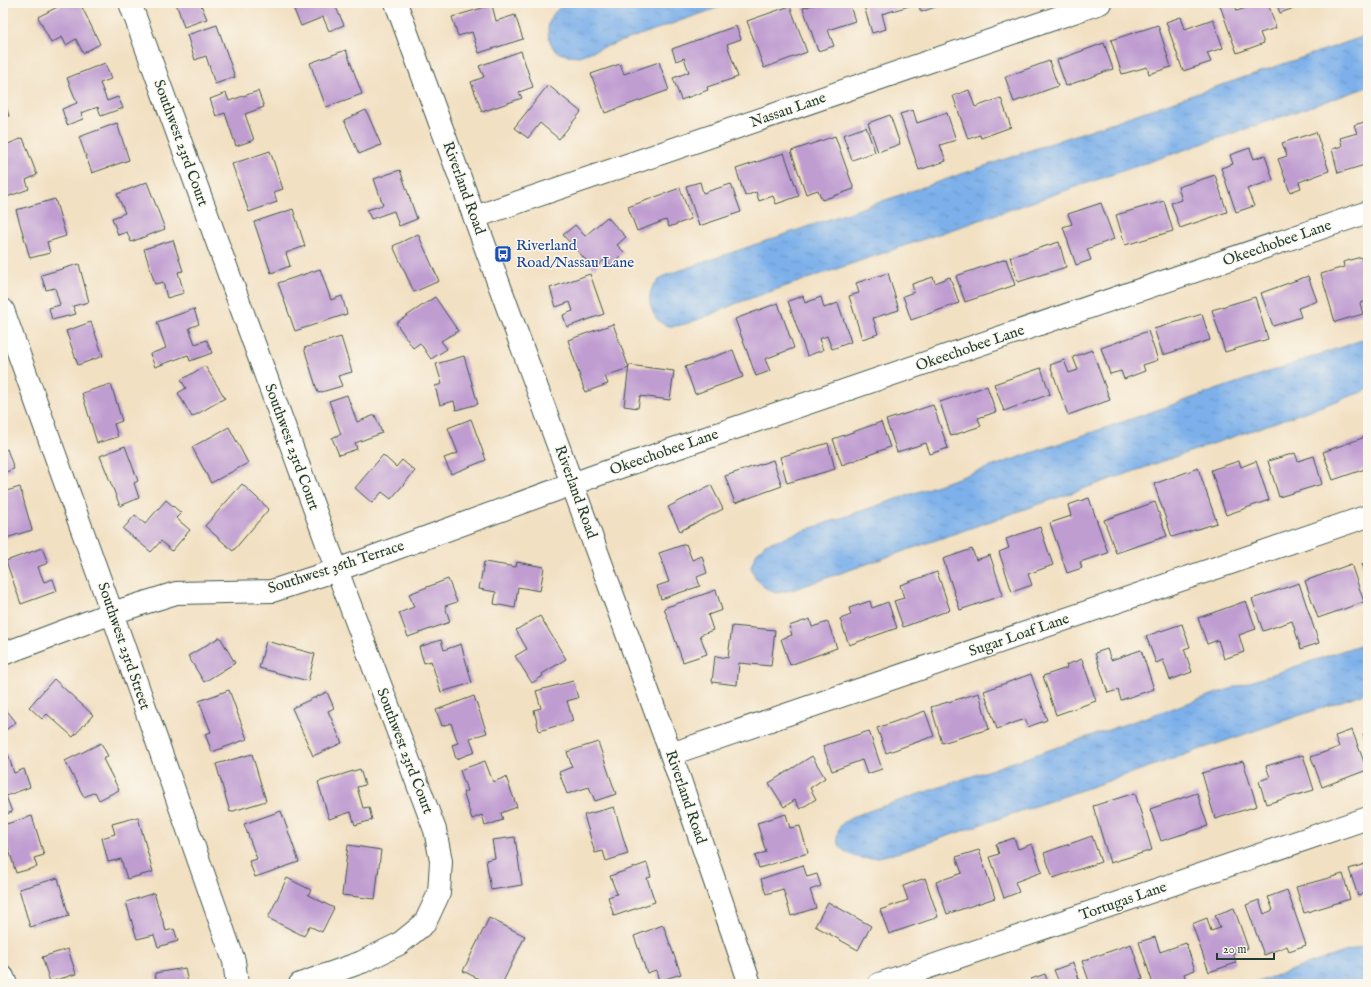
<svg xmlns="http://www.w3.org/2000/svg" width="1371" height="987" font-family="'IM FELL English',serif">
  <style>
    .water { fill: url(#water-ripples); stroke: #4e768f }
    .building { fill: #c09dd1 }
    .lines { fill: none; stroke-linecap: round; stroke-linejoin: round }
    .minor-casing { stroke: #3f5549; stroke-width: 24 }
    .minor { stroke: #fff; stroke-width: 22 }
    .labels { text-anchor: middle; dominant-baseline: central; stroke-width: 3; stroke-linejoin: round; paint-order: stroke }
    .street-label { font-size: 15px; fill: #1f3d34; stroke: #fbf7ec }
    .transit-label { font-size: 15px; fill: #164399; stroke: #fbf7ec; text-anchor: start }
  </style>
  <defs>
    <pattern id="water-ripples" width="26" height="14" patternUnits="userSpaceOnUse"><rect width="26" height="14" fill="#7db0ea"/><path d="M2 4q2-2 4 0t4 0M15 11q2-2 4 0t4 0" fill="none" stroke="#6690be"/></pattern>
  </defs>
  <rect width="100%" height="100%" fill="#fbf7ec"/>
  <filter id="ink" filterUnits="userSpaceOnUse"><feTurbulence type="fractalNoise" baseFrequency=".025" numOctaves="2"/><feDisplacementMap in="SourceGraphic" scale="8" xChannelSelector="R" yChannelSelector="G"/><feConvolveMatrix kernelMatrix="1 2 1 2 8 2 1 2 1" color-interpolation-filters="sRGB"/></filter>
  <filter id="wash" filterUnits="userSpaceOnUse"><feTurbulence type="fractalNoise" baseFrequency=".012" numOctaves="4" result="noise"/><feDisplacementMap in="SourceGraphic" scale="16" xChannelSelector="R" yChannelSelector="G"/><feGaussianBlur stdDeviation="0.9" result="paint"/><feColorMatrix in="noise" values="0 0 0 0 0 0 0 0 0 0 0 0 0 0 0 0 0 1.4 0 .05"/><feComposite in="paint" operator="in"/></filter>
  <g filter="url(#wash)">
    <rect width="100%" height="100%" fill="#f2e0c2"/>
    <!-- water -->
    <path class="water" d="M569,3h163l-153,53c-8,-1 -18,0 -24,-6 -3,-3 -5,-8 -6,-12 -4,-16 5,-30 20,-35z
      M1368,35v52l-628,215c-16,6 -55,26 -70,24 -12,-1 -19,-14 -20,-24 -2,-13 6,-21 16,-27z
      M1368,338v52l-576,200 -16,3 -12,-6 -8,-8 -5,-12 5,-13 9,-10z
      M1368,642v50l-467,160c-11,2 -30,8 -40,6 -17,-3 -31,-16 -20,-33 3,-4 11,-7 16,-10z
      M1368,944v40h-117z"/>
    <g id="blocks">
      <!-- building -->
      <path class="building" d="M65,3h15l20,41 -17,9 -7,-14 -10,6 -4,-8 -11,6 -13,-26z
        M176,3h30l-5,2 6,14 -23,8z
        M291,3h43l10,22 -15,6 -6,-14 -22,9z
        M819,3h30l6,18 -27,9 6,16 -16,5 -15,-43z
        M863,3h46v3l-27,8 4,15 -14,4z
        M918,3h29l-26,9z
        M1219,3h15l3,8 23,-8h8l8,25 -16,5 4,10 -27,10z
        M1276,3h32l-28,10z
        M492,5l4,16 19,-6 8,24 -44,14 -7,-21 -14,4 -6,-19z
        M790,6l17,46 -43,16 -17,-47z
        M1181,17l4,12 28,-10 10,29 -16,5 4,9 -28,9 -17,-49z
        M217,25l18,52 -20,7 -9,-28 -11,4 -8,-25z
        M1158,25l13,42 -22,7 -2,-7 -25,7 -11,-34z
        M736,26l5,13 -14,5 11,33 -31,10 1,3 -27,10 -8,-22 16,-6 -5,-14 -8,3 -4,-12z
        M1104,43l9,26 -47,17 -9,-26z
        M346,50l16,44 -36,13 -16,-44z
        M521,51l12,36 -14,5 3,6 -40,14 -11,-30 13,-5 -5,-11z
        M1049,61l9,25 -44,16 -9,-25z
        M659,62l10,28 -64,23 -14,-39 29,-10 4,10z
        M105,63l6,16 -11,4 7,18 11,-4 5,11 -22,8 -3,-9 -17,6 2,6 -16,6 -5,-16 15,-6 -10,-25z
        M548,85l33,27 -22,27 -19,-16 -12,15 -14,-10z
        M969,90l6,17 26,-9 10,29 -30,11 -1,-3 -12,4 -15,-43z
        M258,91l6,16 -19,7 9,26 -18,6 -11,-33 -9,3 -6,-17 16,-6 3,8z
        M3,97l6,19 -6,2z
        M366,110l15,35 -22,9 -15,-34z
        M913,110l4,13 30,-10 9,27 -16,5 6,16 -27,9 -19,-56z
        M890,115l10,29 -22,8 -10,-29z
        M1368,121v43l-30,9 -6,-24 10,-3 -2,-8 17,-5 -3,-8z
        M117,123l12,37 -37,13 -13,-36z
        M866,127l9,25 -23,8 -9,-25z
        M1316,132l13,39 -30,11 2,6 -11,4 -12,-33 9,-3 -5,-13z
        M835,136l19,53 -32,11 -4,-10 -12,4 -15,-43z
        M23,138l14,37 -11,5 3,9 -25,9 -1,-3v-49z
        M1250,148l4,11 11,-4 8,25 -26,9 7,17 -18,6 -15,-44 12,-4 -3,-9z
        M270,151l13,38 -9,3 3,10 -28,10 -17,-48z
        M784,153l15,43 -23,8 -3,-8 -14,5 -3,-9 -11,4 -9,-27z
        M400,170l17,49 -18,7 -5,-15 -23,8 -4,-9 16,-5 -9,-26z
        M1215,175l12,37 -47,16 -9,-25 11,-3 -4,-13z
        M147,182l18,47 -34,13 -4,-10 -9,3 -6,-17 13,-5 -8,-19z
        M700,182l3,11 28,-9 10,28 -42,14 -13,-40z
        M680,188l11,31 -22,8 -3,-7 -29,11 -9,-24z
        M55,199l11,37 -19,6 3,11 -20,5 -14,-48z
        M1164,201l9,30 -48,14 -9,-30z
        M1101,203l13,36 -27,10 4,11 -15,5 -13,-38 9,-3 -4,-10z
        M293,209l12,37 -19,7 4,13 -19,7 -17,-51z
        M607,217l19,20 -9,8 7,7 -13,13 -6,-6 -11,10 -31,-34 12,-10 10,11z
        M418,234l21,47 -25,11 -21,-46z
        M173,240l10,31 -5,1 6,21 -17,5 -4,-16 -8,2 -11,-35z
        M1059,242l7,25 -48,15 -8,-25z
        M1361,257l7,24v20l-8,2 3,11 -28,8 -14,-48 23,-7 -1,-5z
        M1006,259l9,26 -50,17 -9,-26z
        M79,264l10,38 -16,4 3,8 -24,6 -3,-12 11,-3 -5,-17 -9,2 -5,-15z
        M320,269l11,31 11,-4 5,18 -52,17 -17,-48z
        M888,273l11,37 -26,8 5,16 -16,5 -13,-43 10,-3 -3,-10z
        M590,274l14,40 -37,13 -4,-12 10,-4 -3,-9 -14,5 -6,-19z
        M1308,276l9,25 -19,7 3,9 -28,9 -12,-33z
        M933,277l2,6 15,-6 9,26 -48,17 -8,-24 11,-4 -2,-8z
        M803,296l2,7 16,-6 3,11 14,-5 13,39 -19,7 -5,-13 -8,3 4,11 -16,6 -19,-55z
        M435,297l23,34 -17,10 6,8 -16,10 -11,-16 -7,5 -17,-25z
        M1255,297l13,42 -43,13 -13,-42z
        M778,303l16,45 -29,11 5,12 -14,5 -21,-57z
        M194,309l5,15 -10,4 6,16 12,-4 5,13 -22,8 -2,-6 -33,12 -5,-13 16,-6 -9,-26z
        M1202,314l8,26 -47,15 -9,-26z
        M91,322l12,34 -25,9 -12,-34z
        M613,324l16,44 -24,8 3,8 -23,8 -17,-52z
        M1148,331l10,29 -15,5 2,6 -21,8 -3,-8 -11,3 -9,-26z
        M341,337l11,35 -14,4 4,10 -24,7 -14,-45z
        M733,350l10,27 -48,17 -10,-27z
        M1092,350l18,50 -42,15 -18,-50 14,-5 5,13 9,-3 -5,-13z
        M464,356l14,48 -22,6 -2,-9 -14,4 -5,-19 7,-2 -6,-20z
        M629,365l45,6 -4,29 -30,-4 -2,12 -14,-2z
        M205,366l20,32 -33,19 -14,-24 8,-5 -5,-8z
        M1041,368l9,26 -46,17 -10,-27z
        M111,384l11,37 -8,3 4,13 -21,6 -15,-50z
        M987,386l9,26 -18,6 3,8 -30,10 -11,-34z
        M347,395l10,27 18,-7 7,18 -27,10 2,6 -18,6 -7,-17 9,-4 -12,-33z
        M933,405l15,43 -18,6 -4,-11 -29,9 -11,-32z
        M471,419l15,41 -35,14 -7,-16 14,-5 -10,-25z
        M881,422l9,25 -48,18 -9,-26z
        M229,427l19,36 -37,20 -19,-36z
        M1368,436v32l-35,12 -10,-28z
        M828,443l7,26 -48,14 -7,-26z
        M125,446l13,35 -4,2 5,15 -19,8 -20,-50z
        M7,449l7,20 -11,4v-22z
        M1295,453l3,8 16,-5 8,28 -43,13 -11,-36z
        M383,455l13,12 6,-7 13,11 -24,28 -9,-7 -10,11 -17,-15z
        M773,460l9,26 -47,17 -10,-27z
        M1239,461l2,6 15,-6 13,39 -43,15 -15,-45z
        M1198,468l19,55 -45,14 -18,-53z
        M242,484l27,25 -36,42 -28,-25z
        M711,485l12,24 -43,22 -12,-24z
        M20,487l12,43 -29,9v-47z
        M1089,498l19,55 -28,9 2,6 -15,5 -17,-50 21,-7 -3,-11z
        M166,500l15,13 -5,5 14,12 -18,21 -11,-10 -10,11 -28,-23 12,-14 10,9z
        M1155,502l12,34 -51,17 -12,-33z
        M1040,527l13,38 -25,9 4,11 -20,7 -13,-40 10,-4 -3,-9z
        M686,544l6,16 10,-4 5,17 -10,4 3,9 -39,13 -4,-13 12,-4 -10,-29z
        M42,548l6,15 -10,4 6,15 9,-3 4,12 -36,13 -15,-43z
        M972,549l4,11 14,-5 13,40 -43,15 -17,-51z
        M484,562l32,5 1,-5 27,5 -4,24 -22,-4 -3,21 -21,-4 2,-12 -17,-3z
        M1368,562v18l-6,-16z
        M1351,564l13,38 -46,16 -13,-37z
        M937,572l13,38 -47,17 -9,-26 10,-3 -4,-13z
        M448,579l9,23 -12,4 5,16 -42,15 -9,-24 15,-6 -5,-13z
        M1299,583l20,60 -18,6 -9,-28 -29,10 -11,-32z
        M716,590l6,20 -14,5 5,15 -13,5 7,19 -24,8 -19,-54z
        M870,601l2,7 16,-6 9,26 -48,17 -9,-26 11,-4 -2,-7z
        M1246,601l10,28 -17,6 5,17 -20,7 -6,-19 -11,4 -9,-26z
        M540,616l26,43 -24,15 1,2 -11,7 -17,-27 12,-7 -11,-19z
        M810,619l2,8 16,-5 9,26 -47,17 -9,-26 11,-4 -3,-9z
        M1182,624l8,23 -6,2 8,23 -22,8 -7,-20 -7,3 -10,-27z
        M732,626l43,4 -4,36 -32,-3 -2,22 -25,-3 3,-26 13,2z
        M220,637l15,26 -31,19 -16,-26z
        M441,640l3,10 17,-6 11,39 -31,9 -10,-31 -7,2 -5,-16z
        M266,641l49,13 -7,27 -49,-13z
        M1107,649l4,11 30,-10 13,39 -33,11 -3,-10 -10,3 -13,-40z
        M1082,659l14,42 -40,14 -13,-39 24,-8 -1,-3z
        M1031,674l16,46 -19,7 -3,-8 -28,10 -13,-38z
        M54,679l39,36 -20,22 -26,-23 -5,5 -13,-12z
        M573,681l5,17 -11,3 6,20 -34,10 -5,-21 7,-2 -5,-17z
        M229,690l18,49 -35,13 -7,-18 6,-2 -12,-31z
        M327,692l7,16 -6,3 14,32 -29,13 -21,-48z
        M979,693l10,36 -47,14 -11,-36z
        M474,696l13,37 -17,5 5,14 -19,7 -4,-14 6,-2 -7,-20 -9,3 -6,-16z
        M3,706l13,16 -13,10z
        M925,711l9,25 -48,17 -9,-25z
        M1352,730l15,40 -45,17 -11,-30 28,-10 -4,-11z
        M869,731l13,38 -15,5 -5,-14 -30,11 -9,-25z
        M1368,732v16l-5,-14z
        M598,742l18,52 -21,7 -6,-14 -22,7 -8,-22 13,-5 -5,-15z
        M101,743l7,13 -5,3 16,31 -20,10 -4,-8 -11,5 -19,-36z
        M8,754l6,19 10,-4 6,18 -24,9 6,16 -9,3v-60z
        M252,754l14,47 -36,11 -14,-48z
        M1303,755l11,35 -48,14 -7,-23 11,-4 -4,-11z
        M812,756l13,22 -15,10 6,11 -16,10 -5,-9 -11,7 -15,-24z
        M485,761l8,21 13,-5 11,30 -16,6 2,7 -18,6 -3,-11 -10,4 -9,-27 4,-1 -7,-21z
        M1243,761l14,45 -42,13 -13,-46z
        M360,769l5,16 -8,2 6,21 6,-1 3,13 -17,5 -4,-13 -22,7 -11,-37z
        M1135,793l17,57 -42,13 -17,-57z
        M1197,793l11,33 -47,15 -11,-32z
        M614,807l14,47 -22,7 -3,-10 -8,2 -11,-38z
        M281,811l18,51 -44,15 -6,-16 8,-2 -13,-35z
        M786,814l4,14 10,-2 8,27 -49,15 -4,-12 11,-4 -9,-29z
        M32,816l12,39 -10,3 3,9 -21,6 -13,-43v-5z
        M138,817l15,55 -26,7 -6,-20 -13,3 -6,-24 13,-4 -3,-10z
        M1092,836l9,26 -48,16 -9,-25z
        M515,837l7,48 -31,5 -5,-30 9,-2 -3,-18z
        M1014,838l4,11 14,-5 10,28 -27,10 4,10 -15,6 -14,-41 9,-3 -3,-10z
        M348,845l33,5 -6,49 -33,-4z
        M979,850l16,48 -48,16 -11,-32 26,-9 -6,-16z
        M647,863l4,14 -4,1 8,24 -41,14 -6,-19 9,-3 -7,-18z
        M1368,863v29l-10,4 -9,-27z
        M803,865l4,12 10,-3 4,12 -11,4 6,18 -25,8 -8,-27 -17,5 -5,-15z
        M1343,874l7,25 -46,14 -8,-26z
        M58,878l11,38 -39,11 -11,-38z
        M287,878l24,12 -3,5 26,13 -12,24 -13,-6 -5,10 -36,-18z
        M925,878l13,39 -49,17 -9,-24 28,-10 -5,-14z
        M1287,890l19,55 -17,6 -2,-5 -23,9 -18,-50 13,-5 5,14 9,-4 -5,-13z
        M154,893l12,38 8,-2 4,12 -20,6 -4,-12 -17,4 -11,-37z
        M828,902l43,24 -13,24 -43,-24z
        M1234,908l14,40 -15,5 3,10 -27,9 -17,-48 15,-6 4,13 9,-3 -5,-13z
        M489,918l36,18 -23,48h-13l-26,-13z
        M663,925l18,49 -22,7 -3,-11 -9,3 -13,-37z
        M1155,937l5,15 26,-9 9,27 -11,4 3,10h-34l-14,-42z
        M1131,944l12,35 -14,5h-39l-8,-23z
        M68,949l8,25 -26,8 -8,-25z
        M1073,963l8,21h-26l4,-2 -5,-12z
        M185,968l3,16h-31l-2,-11z
        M1045,974l3,10h-15l-2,-5z"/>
    </g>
  </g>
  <g filter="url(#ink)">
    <use href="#blocks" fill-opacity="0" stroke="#3f5549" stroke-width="1"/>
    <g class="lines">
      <defs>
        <path id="minor" d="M130,3l199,546 106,281 6,31 -2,32 -14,30 -26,21 -37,18 -62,22
          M396,3l275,751 79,230
          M475,217l625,-214
          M3,310l109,303 122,348 3,23
          M3,654l109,-41 64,-20 96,-2 65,-21 260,-95 771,-263
          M671,754l697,-238
          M3,977l3,7
          M879,984l489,-166"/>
      </defs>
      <!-- minor casing -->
      <use href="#minor" class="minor-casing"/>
      <!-- minor -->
      <use href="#minor" class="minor"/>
    </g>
  </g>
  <!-- icons -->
  <defs>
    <symbol id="bus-square" viewBox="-11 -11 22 22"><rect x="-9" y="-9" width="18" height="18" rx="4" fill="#1a4fb4" stroke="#fbf7ec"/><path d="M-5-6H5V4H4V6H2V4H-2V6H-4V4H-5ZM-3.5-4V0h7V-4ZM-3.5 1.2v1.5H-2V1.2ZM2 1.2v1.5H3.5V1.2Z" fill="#fff"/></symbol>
  </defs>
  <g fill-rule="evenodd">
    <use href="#bus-square" x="493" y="244" width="20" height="20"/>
  </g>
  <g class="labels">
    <!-- street labels -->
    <g class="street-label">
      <text transform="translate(788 110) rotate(-19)">Nassau Lane</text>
      <text transform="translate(181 143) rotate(70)">Southwest 23rd Court</text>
      <text transform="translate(464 188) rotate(70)">Riverland Road</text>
      <text transform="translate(1277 243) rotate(-19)">Okeechobee Lane</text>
      <text transform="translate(970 348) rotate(-19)">Okeechobee Lane</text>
      <text transform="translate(292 447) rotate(70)">Southwest 23rd Court</text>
      <text transform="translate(664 452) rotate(-19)">Okeechobee Lane</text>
      <text transform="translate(576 492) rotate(70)">Riverland Road</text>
      <text transform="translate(336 567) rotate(-18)">Southwest 36th Terrace</text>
      <text transform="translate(1019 635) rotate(-19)">Sugar Loaf Lane</text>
      <text transform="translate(124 646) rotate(71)">Southwest 23rd Street</text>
      <text transform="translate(405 751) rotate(69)">Southwest 23rd Court</text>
      <text transform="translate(686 797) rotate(71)">Riverland Road</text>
      <text transform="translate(1123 901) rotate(-19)">Tortugas Lane</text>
    </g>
    <!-- transit labels -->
    <g class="transit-label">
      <text x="516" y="245">Riverland<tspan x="516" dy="17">Road/Nassau Lane</tspan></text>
    </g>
  </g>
  <!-- margin -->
  <rect width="1371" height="987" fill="none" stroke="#fbf7ec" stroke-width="16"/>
  <!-- scale -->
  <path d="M1217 953v6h57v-6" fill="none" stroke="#1f3d34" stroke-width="2"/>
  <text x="1223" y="953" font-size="12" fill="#1f3d34" stroke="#fbf7ec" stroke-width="3" paint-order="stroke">20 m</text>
</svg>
